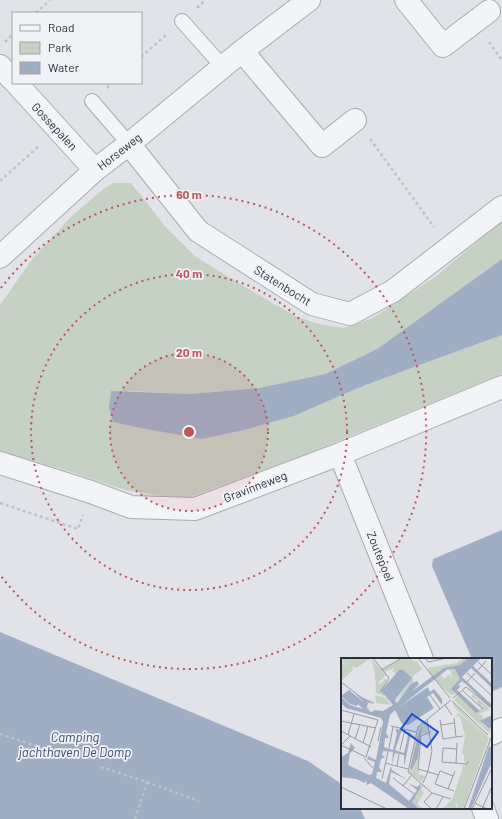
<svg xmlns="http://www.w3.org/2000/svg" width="502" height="819" font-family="Barlow,sans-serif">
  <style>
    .green { fill: #c5d1c3 }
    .water { fill: #a0aec4 }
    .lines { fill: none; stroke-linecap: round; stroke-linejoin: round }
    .service-casing { stroke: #a7aab2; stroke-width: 16 }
    .minor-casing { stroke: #a7aab2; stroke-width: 24 }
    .path { stroke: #bfc1c7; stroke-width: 2.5; stroke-dasharray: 3 3; stroke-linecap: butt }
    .service { stroke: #f3f4f7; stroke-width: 14 }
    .minor { stroke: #f3f4f7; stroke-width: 22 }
    .ring { fill: none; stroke: #bf5459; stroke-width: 2; stroke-dasharray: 2 4 }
    .labels { text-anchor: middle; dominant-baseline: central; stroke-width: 3.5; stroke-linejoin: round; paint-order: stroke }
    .street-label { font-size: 12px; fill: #2b303e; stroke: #f0f2f6 }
    .water-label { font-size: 13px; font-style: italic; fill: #3a4c6d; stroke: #f0f2f6 }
    .inset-road { fill: none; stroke: #989ba4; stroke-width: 1 }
    .view { fill: #1d4ed8; fill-opacity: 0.15; stroke: #1d4ed8; stroke-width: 2 }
    .inset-edge { fill: none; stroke: #2b303e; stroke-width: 2 }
    .centre { fill: #bf5459; stroke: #f0f2f6; stroke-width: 2 }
    .ring-label { font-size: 12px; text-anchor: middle; font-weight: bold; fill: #bf5459; stroke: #f0f2f6; stroke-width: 3.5; stroke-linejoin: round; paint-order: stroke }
  </style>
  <rect width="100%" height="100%" fill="#e1e3e8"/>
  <!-- green -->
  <path class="green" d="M114,183h17l34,43 31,31 49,30 52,30 22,7 25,4 29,-10 62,-41 67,-56v38l-125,90 -52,25 -66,14 -68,6 -62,-3 -16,31 22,5 67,12 42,-9 50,-14 64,-28 67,-25 77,-28v39l-200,82 -112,41 -27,-1 -38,-6 -54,-18 -71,-21v-146l33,-47 39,-42 34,-29z"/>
  <!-- water -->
  <path class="water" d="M502,259v76l-77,28 -67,25 -64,28 -50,14 -42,9 -67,-12 -22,-5 -4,-14 2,-17 80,3 68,-6 66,-14 52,-25z
    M502,530v157l-11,5v-33h-19l-40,-93 1,-7z
    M0,632l308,129 32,22 2,2v23h18l5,11h-365z"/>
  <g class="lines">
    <defs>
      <path id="service" d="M182,21l41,46
        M92,101l37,43"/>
      <path id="minor" d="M406,0l37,46 46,-35
        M242,51l80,95 33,-26
        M0,66l13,14
        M16,83l79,87
        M129,144l69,87 114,73 38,10 43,-23 109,-84
        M0,257l95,-87 34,-26 113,-93 67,-51
        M340,454l82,205
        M0,463l91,29 40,15 64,2 145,-55 162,-67
        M491,734l11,-5
        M483,808l4,11"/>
    </defs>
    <!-- service casing -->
    <use href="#service" class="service-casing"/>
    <!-- minor casing -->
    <use href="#minor" class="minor-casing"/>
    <!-- path -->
    <path class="path" d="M197,8l8,-8
      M36,13l14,-13
      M5,42l8,-8
      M489,42l13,18
      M141,57l25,-22
      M107,88l5,-5
      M370,139l64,88
      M0,181l40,-36
      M0,503l78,26 5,-14
      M0,734l40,13
      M101,767l46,15 -12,37
      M147,782l52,19"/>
    <!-- service -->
    <use href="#service" class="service"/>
    <!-- minor -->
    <use href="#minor" class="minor"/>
  </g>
  <!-- distance rings -->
  <circle cx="189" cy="432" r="79" fill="#bf5459" fill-opacity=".12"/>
  <g class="ring">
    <circle cx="189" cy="432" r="79"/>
    <circle cx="189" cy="432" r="158"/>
    <path d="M1 288A237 237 0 1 1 1 576"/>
  </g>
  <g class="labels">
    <!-- street labels -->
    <g class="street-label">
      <text transform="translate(55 126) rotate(47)">Gossepalen</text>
      <text transform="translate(119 151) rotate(-38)">Horseweg</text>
      <text transform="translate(283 285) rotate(32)">Statenbocht</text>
      <text transform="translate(255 486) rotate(-21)">Gravinneweg</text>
      <text transform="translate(381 556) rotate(68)">Zoutepoel</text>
    </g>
    <!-- water labels -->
    <g class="water-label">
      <text x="75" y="737">Camping<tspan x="75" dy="15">jachthaven De Domp</tspan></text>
    </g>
  </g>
  <!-- overview -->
  <g transform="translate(341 658)">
    <rect width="151" height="151" fill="#e1e3e8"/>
    <path d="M0,0h29v1l-14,9 -4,-2 1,4 -12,11v-16l3,-2 7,7 -7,-8 -3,2zM62,0h7l6,4 -1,-4 7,11 -9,7v7l-17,19 15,-24 -9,-8 -6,4 -4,-3 2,-3 -10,4 -2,-2zM123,0h4l-8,7 -10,2 -17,11 -6,-10 30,-5zM30,1l15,16 -8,8 2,1 5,-5 2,1 -6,8 12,-10 -11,12 2,6 -8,-3 -1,-20zM106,11h8l6,10 -10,10 5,5 -5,1 2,2 -19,-18 8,-7 -1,3 3,4 5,-5 3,4 -1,-6zM132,36l17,15 -13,6h5l2,5 -3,3 9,6 2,-4 -3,8 -35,-33 4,-5 18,17 8,-6 -3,1 -4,-5 1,-2 -7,-3zM34,37l11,3 5,7 -15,-2zM112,44l36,36 -26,71h-6l1,-5 -2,-1v6h-7v-2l-7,2 10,-9 12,-36 4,-1 -4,-1v-8h-2l3,-18 -5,-19 -5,-1 4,-3 27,23 -32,-29zM85,62l4,12 -10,3 -3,34 3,1 -2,4 7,2 -3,6 -13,-9 9,-46zM82,69l-4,7v18l-6,19 8,9 -11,-11 9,-37zM79,125l10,10 -7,-6 -2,3 3,3 -7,11 7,5h-5l-7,-7 7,-12z" fill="#c5d1c3" fill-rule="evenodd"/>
    <path d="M127,0h13l-8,8 19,18v4l-21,-20 -9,9 30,28 -3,2 -24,-24 -2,2 1,-2 -2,-2 -4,4 3,1 -4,4 23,21 -4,2 -25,-24 9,-10 -5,-10h-7l-49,38 29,-20 2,5 4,-3 8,10v6l-9,-12 -6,4 7,11 -26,17 -6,-1 -7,-14 -5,5 -4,18 3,5h-4l-1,9 9,3 4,-17 -2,-4 7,1 -7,20 9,3 4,-18 -2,-3 5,1 -7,34v-12l-9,-2 -3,11 1,-12 -10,-1 -1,4 3,2 -4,2 -2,8 3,5h-5l-1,6 10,5 5,-17 1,4 14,9 -15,-7 -2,12 20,17 8,-11 -9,-7 9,4 3,-3v5l-8,13 7,7h-10l-38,-26 -4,2 -1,-4 -2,2 -7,-4 -16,-2v-20l7,-4 3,-10 4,5 -5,5 -2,12 21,10 3,-1 3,-12 -8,-3 1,-3 8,4 7,-38 -2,-4 -35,-10 -5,-5v-6l9,8 13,4 -5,-5 -1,2 -7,-2 -9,-8 8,-6 12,10 2,1 -8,-7 18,10 -8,-2 3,1 -2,7 2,-3 1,4 4,1 1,-2 9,1 10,-6 -12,-14 18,-21h4l9,8 -17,22 2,3 14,-19 6,-3 2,3 -7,7 32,-23 16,-3zM151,57v10l-2,4 -10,-8zM81,68l-4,31 -6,13 9,11 -11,-13 9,-36zM148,88l3,2v19l-2,-1 -19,43h-3z" fill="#a0aec4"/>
    <path class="inset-road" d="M32,0l16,20 -9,14M77,0l32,40M84,0l3,4 19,-4M137,4l14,13M40,12l21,-12M137,12l8,-9M126,15l25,23M0,24l21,16 12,5M126,24l8,-9M122,33l20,18M89,37l10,14M112,40l13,-11 26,21M110,42l-33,27 -10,45 24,21 19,6M111,43l36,34M104,47l7,10M0,52l37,10 -12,37 -25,-12M113,60l2,19 7,-1M99,62l3,19 13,-2M0,63l35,7M100,67l13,-2M50,68l25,6M0,73l30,16M90,74l-10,4 -3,33 21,6M7,77l6,-21M14,81l5,-15M37,83l3,-14M22,85l5,-17M0,87l9,-9M48,90l4,-21M116,91l-14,-1 -1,14 25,2 1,-3M59,92l5,-21M23,100l9,10M44,105l23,6M115,105l1,-20M56,108l2,-12M112,118l-13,-5 -5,13 19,7M52,120l21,16M41,121l6,-27M82,125l5,-12 4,-20 -5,-32M62,128l8,-10M0,129l46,22M107,131l7,-18M91,135l-8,9 8,7M134,145l12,6M95,151l7,-12M123,151l27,-71M131,151l20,-41M141,151l10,-23"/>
    <path class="view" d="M71,56l26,18 -11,15 -26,-18z"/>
    <rect width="151" height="151" class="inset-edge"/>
  </g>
  <circle cx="189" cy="432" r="6" class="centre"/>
  <g class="ring-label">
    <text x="189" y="199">60 m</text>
    <text x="189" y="278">40 m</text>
    <text x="189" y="357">20 m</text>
  </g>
  <!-- legend -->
  <rect x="12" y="12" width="130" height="72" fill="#f0f2f6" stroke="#a1a4ac"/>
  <rect x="20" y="25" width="20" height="6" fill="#f3f4f7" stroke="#a1a4ac"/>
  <text x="48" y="32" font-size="12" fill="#2b303e">Road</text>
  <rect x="20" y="42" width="20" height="12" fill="#c5d1c3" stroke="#a1a4ac"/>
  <text x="48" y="52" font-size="12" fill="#2b303e">Park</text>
  <rect x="20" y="62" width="20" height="12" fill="#a0aec4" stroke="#a1a4ac"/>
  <text x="48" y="72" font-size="12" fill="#2b303e">Water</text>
</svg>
